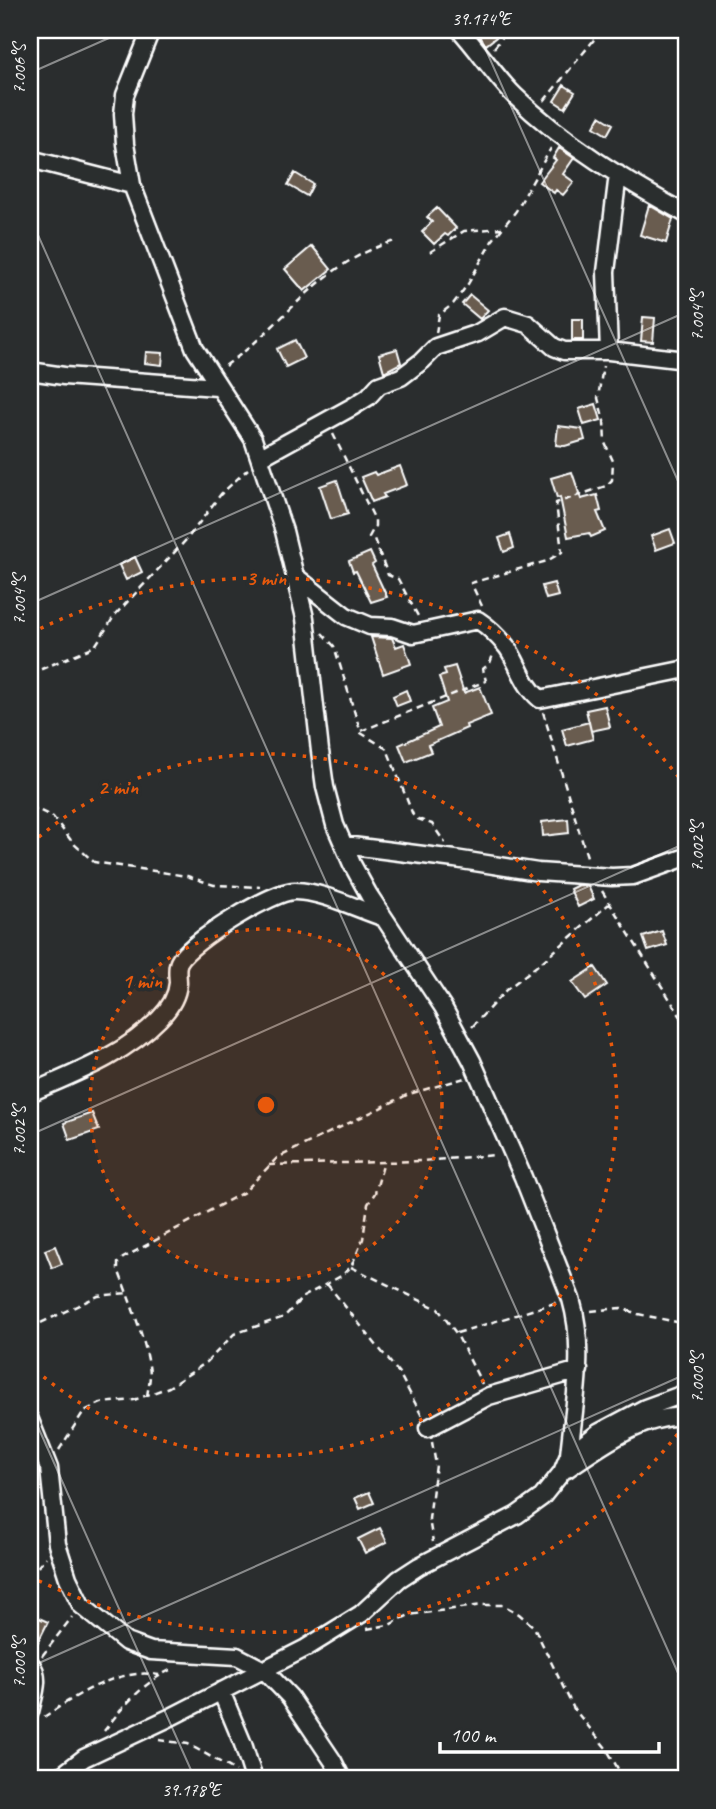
<svg xmlns="http://www.w3.org/2000/svg" width="716" height="1809" font-family="Caveat,sans-serif">
  <style>
    .building { fill: #695c50; stroke: #fff; stroke-width: 2 }
    .lines { fill: none; stroke-linecap: round; stroke-linejoin: round }
    .minor-casing { stroke: #fff; stroke-width: 21 }
    .path { stroke: #fff; stroke-width: 2.5; stroke-dasharray: 7 5; stroke-linecap: butt }
    .minor { stroke: #2a2d2e; stroke-width: 16 }
    .ticks { fill: none; stroke: #fff; stroke-width: 2; stroke-opacity: 0.45 }
    .ring { fill: none; stroke: #e8590c; stroke-width: 3.5; stroke-dasharray: 3.5 7 }
    .centre { fill: #e8590c; stroke: #2a2d2e; stroke-width: 3.5 }
    .ring-label { font-size: 21px; text-anchor: middle; font-weight: bold; fill: #e8590c; stroke: #2a2d2e; stroke-width: 7; stroke-linejoin: round; paint-order: stroke }
    .neatline { fill: none; stroke: #fff; stroke-width: 2.5 }
    .ticks-label { font-size: 18px; text-anchor: middle; fill: #fff }
  </style>
  <rect width="100%" height="100%" fill="#2a2d2e"/>
  <filter id="ink" filterUnits="userSpaceOnUse"><feTurbulence type="fractalNoise" baseFrequency=".0143" numOctaves="2"/><feDisplacementMap in="SourceGraphic" scale="14" xChannelSelector="R" yChannelSelector="G"/><feConvolveMatrix kernelMatrix="1 2 1 2 8 2 1 2 1" color-interpolation-filters="sRGB"/></filter>
  <g filter="url(#ink)">
    <!-- building -->
    <path class="building" d="M474,30h31l-19,15z
      M564,85l11,7 -10,16 -11,-7z
      M600,116l13,8 -6,11 -13,-8z
      M559,148l15,10 -11,16 11,8 -11,13 -7,-5 -2,3 -15,-11 17,-22 -3,-2z
      M295,173l18,11 -6,12 -19,-11z
      M649,205l24,14 -7,24 -26,-8z
      M437,208l19,20 -8,8 -3,-2 -11,10 -12,-12 10,-10 -5,-5z
      M312,246l19,23 -27,22 -19,-22z
      M470,295l18,15 -8,9 -18,-15z
      M643,317l12,1 -2,24 -12,-1z
      M572,319h11v21h-11z
      M295,340l9,18 -18,9 -9,-18z
      M397,349l4,14 -17,9 -5,-18z
      M146,352l17,1 -1,12 -17,-2z
      M596,404l5,16 -17,5 -5,-16z
      M558,426l24,3 3,11 -20,6 -9,-1z
      M400,466l7,19 -24,9 2,3 -13,5 -11,-25 13,-5 2,3z
      M572,472l9,27 16,-4 4,16 -4,1 8,19 -14,6 -2,-4 -21,4 -8,-40 -3,1 -6,-20z
      M337,480l11,34 -17,5 -11,-33z
      M670,529l5,14 -19,7 -5,-14z
      M510,534l4,14 -10,4 -5,-14z
      M370,552l5,11 -3,2 15,32 -16,5 -15,-31 -3,1 -4,-11z
      M135,557l7,15 -16,8 -7,-15z
      M554,583l4,13 -12,3 -4,-13z
      M371,637l21,1 4,9 8,-3 7,20 -28,10z
      M455,666l9,27 16,-6 11,28 -25,10 1,3 -39,17 3,7 -25,10 -7,-17 40,-18 -7,-19 15,-6 -8,-25 7,-2 -2,-6z
      M406,690l4,11 -13,5 -4,-10z
      M605,706l5,21 -19,4 2,8 -26,7 -5,-17 27,-7 2,9 -5,-21z
      M568,819l1,14 -26,3 -1,-14z
      M578,885l10,1 6,13 -16,8 -8,-18z
      M662,931l5,14 -19,6 -5,-14z
      M595,967l12,18 -22,15 -13,-18z
      M92,1113l7,17 -29,10 -6,-17z
      M55,1246l7,18 -10,4 -7,-18z
      M369,1492l5,11 -14,6 -5,-11z
      M380,1528l7,14 -22,11 -7,-14z
      M30,1614l18,8 -10,20 -8,-4z"/>
    <g class="lines">
      <defs>
        <path id="minor" d="M151,30l-26,65 -2,19 2,30 7,41 63,164 58,90 31,92 21,87 15,133 5,36 10,38 17,39 17,31 74,112 29,54 51,116 48,122c15,51 3,104 -2,156
          M460,30c19,21 35,46 55,66 49,48 111,85 171,118
          M30,159l102,26
          M609,351l-3,-79 12,-98
          M30,371l34,5 153,11
          M261,457l91,-50 16,-10 11,-12 22,-8 21,-16 14,-14 42,-14 27,-16 23,7 26,23 10,4h45l77,9
          M295,576l51,40 24,10 22,1 21,7 65,-14c11,7 20,16 29,27 12,17 16,38 33,52l146,-30
          M344,845l111,14 83,13 74,5 21,-1 53,-19
          M30,1093c45,-20 93,-37 129,-74 10,-10 18,-21 19,-36 0,-7 -2,-15 1,-21 10,-20 95,-72 116,-71 29,1 60,17 87,26
          M30,1420l19,48 8,76 11,34 13,27 45,37 25,9 86,5 27,14 26,27 43,64 9,18
          M428,1428l61,-32 90,-26
          M567,1469c32,-22 78,-56 119,-52
          M30,1663c12,13 3,34 0,49
          M221,1691l22,53 11,35
          M57,1779l27,-21 85,-40 137,-70 55,-34 38,-35 20,-13 98,-51 25,-18 20,-25 7,-17 29,-22 47,-25 41,-15"/>
      </defs>
      <!-- minor casing -->
      <use href="#minor" class="minor-casing"/>
      <!-- path -->
      <path class="path" d="M494,48l14,-18
        M544,101l58,-71
        M430,252l34,-21 38,-3
        M436,333l3,-18 14,-11 15,-20 24,-43 24,-30 35,-63
        M225,366c62,-43 92,-102 170,-125
        M333,434l42,86v6l-6,11 5,2 14,36 10,4 21,39
        M482,606l-11,-23 76,-22 15,-9 -6,-49 50,-17 6,-6 1,-19 -8,-18 -1,-22 -6,-23 5,-32
        M322,633l12,13 27,87 26,16 26,66 5,4 14,5 13,19
        M30,674l65,-28 20,-31 72,-76 34,-45 27,-25
        M543,712l45,148
        M361,731l125,-50 -3,-12 7,-6 4,-11
        M30,806l23,11 20,26 21,19 93,14 27,9 46,2
        M602,891l84,134
        M472,1027l34,-37 37,-29 67,-58
        M269,1165l152,-4 75,-6
        M351,1267l87,42 18,24 26,51
        M327,1284l72,89 23,43
        M591,1311l30,-3 17,6 48,10
        M30,1328l68,-32 29,-3
        M457,1333l101,-31
        M147,1396c1,-7 3,-15 3,-22 -2,-29 -22,-77 -32,-105v-6l5,-5 121,-66 33,-34 132,-64 56,-16
        M432,1442l4,23 -7,54 4,23
        M59,1450l25,-39 17,-8 33,-3 35,-13 38,-25 27,-28 50,-17 19,-20 38,-21 10,-9 12,-28 5,-35 7,-11 9,-31
        M30,1576l16,-19
        M367,1629l22,-4 20,-10 74,-10h20l16,9 15,13 40,82 32,39 18,31
        M42,1656l30,-39
        M44,1717c33,-22 74,-50 115,-42
        M104,1731c20,-26 40,-49 70,-63
        M159,1740l29,4 48,27"/>
      <!-- minor -->
      <use href="#minor" class="minor"/>
    </g>
  </g>
  <!-- ticks -->
  <path class="ticks" d="M477,30l209,469M30,73l97,-43M30,217l656,1474M30,604l656,-292M30,1135l656,-292M30,1409l165,370M30,1667l656,-293"/>
  <!-- distance rings -->
  <circle cx="266" cy="1105" r="176" fill="#e8590c" fill-opacity=".12"/>
  <g class="ring">
    <circle cx="266" cy="1105" r="176"/>
    <path d="M31 844A351 351 0 1 1 31 1366"/>
    <path d="M684 1426A527 527 0 0 1 31 1577M31 633A527 527 0 0 1 684 784"/>
  </g>
  <circle cx="266" cy="1105" r="10" class="centre"/>
  <g class="ring-label">
    <text x="266" y="585">3 min</text>
    <text x="118" y="794">2 min</text>
    <text x="142" y="988">1 min</text>
  </g>
  <!-- margin -->
  <rect width="716" height="1809" fill="none" stroke="#2a2d2e" stroke-width="77"/>
  <!-- scale -->
  <path d="M440 1742v10h219v-10" fill="none" stroke="#ffffff" stroke-width="3.5"/>
  <text x="450" y="1742" font-size="21" fill="#ffffff" stroke="#2a2d2e" stroke-width="5" paint-order="stroke">100 m</text>
  <rect x="38" y="38" width="640" height="1732" class="neatline"/>
  <g class="ticks-label">
    <text x="481" y="25">39.174°E</text>
    <text transform="translate(19 69) rotate(-90)" y="6">7.006°S</text>
    <text transform="translate(697 316) rotate(-90)" y="6">7.004°S</text>
    <text transform="translate(19 600) rotate(-90)" y="6">7.004°S</text>
    <text transform="translate(697 847) rotate(-90)" y="6">7.002°S</text>
    <text transform="translate(19 1131) rotate(-90)" y="6">7.002°S</text>
    <text transform="translate(697 1378) rotate(-90)" y="6">7.000°S</text>
    <text transform="translate(19 1663) rotate(-90)" y="6">7.000°S</text>
    <text x="191" y="1796">39.178°E</text>
  </g>
</svg>
